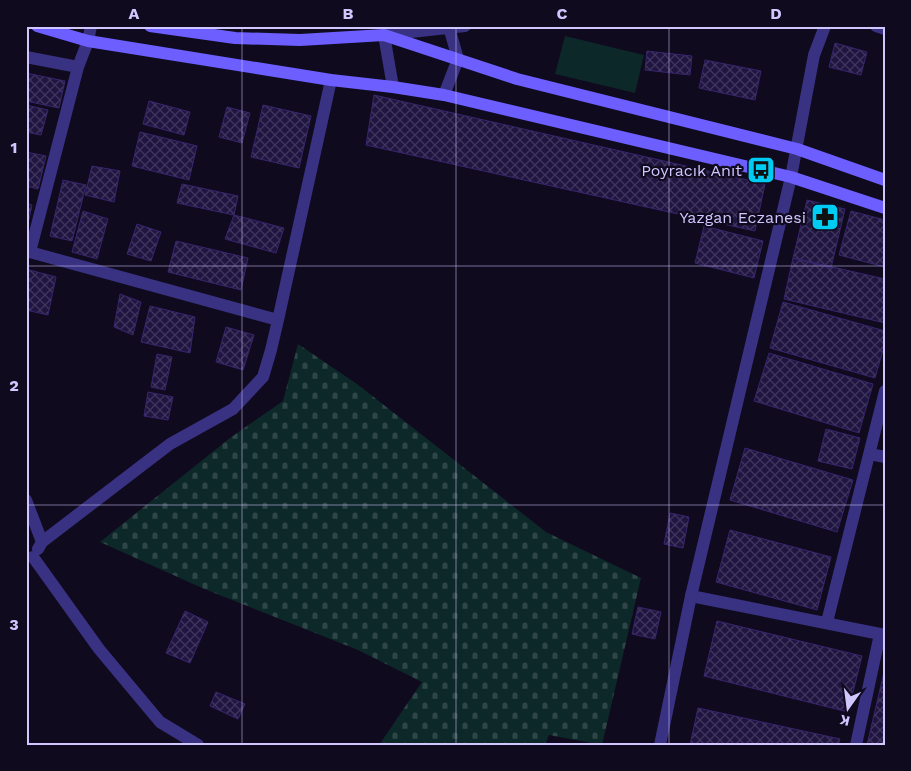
<svg xmlns="http://www.w3.org/2000/svg" width="911" height="771" font-family="'Work Sans',sans-serif">
  <style>
    .cemetery { fill: url(#cemetery-stones) }
    .park { fill: #0d2828 }
    .building { fill: url(#building-cross-hatch); stroke: #38256e }
    .lines { fill: none; stroke-linecap: round; stroke-linejoin: round }
    .minor { stroke: #393181; stroke-width: 12 }
    .tertiary { stroke: #393181; stroke-width: 12 }
    .secondary { stroke: #6c5eff; stroke-width: 12 }
    .grid { fill: none; stroke: #d1c7ff; stroke-width: 1; stroke-opacity: 0.55 }
    .labels { text-anchor: middle; dominant-baseline: central; stroke-width: 4.5; stroke-linejoin: round; paint-order: stroke }
    .poi-label { font-size: 16px; fill: #d1c7ff; stroke: #0f0a1e; text-anchor: end }
    .neatline { fill: none; stroke: #d1c7ff; stroke-width: 2 }
    .grid-label { font-size: 16px; text-anchor: middle; font-weight: bold; fill: #d1c7ff }
  </style>
  <defs>
    <pattern id="cemetery-stones" width="16" height="16" patternUnits="userSpaceOnUse" patternTransform="scale(1.25)"><rect width="16" height="16" fill="#0d2828"/><path d="M2 7V4a2 2 0 0 1 4 0v3zM10 15v-3a2 2 0 0 1 4 0v3z" fill="#2f4648"/></pattern>
    <pattern id="building-cross-hatch" width="8" height="8" patternUnits="userSpaceOnUse" patternTransform="scale(1.25)"><rect width="8" height="8" fill="#201540"/><path d="M0 0l8 8M0 8l8-8" fill="none" stroke="#3f365d"/></pattern>
  </defs>
  <rect width="100%" height="100%" fill="#0f0a1e"/>
  <!-- cemetery -->
  <path class="cemetery" d="M298,344l59,40 189,148 95,46 -39,167 -53,-10 -4,10h-166l43,-63 -64,-32 -156,-62 -102,-46 130,-104 53,-37z"/>
  <!-- park -->
  <path class="park" d="M565,36l79,19 -9,38 -80,-19z"/>
  <!-- building -->
  <path class="building" d="M835,43l32,9 -6,23 -32,-8z
    M647,51l45,5 -2,19 -45,-5z
    M705,60l56,11 -6,29 -56,-12z
    M26,73l39,8 -6,27 -33,-7z
    M374,95l391,89 -10,47 -389,-86z
    M149,101l41,11 -6,23 -41,-11z
    M26,105l22,5 -7,25 -15,-3z
    M263,105l48,11 -12,52 -48,-11z
    M227,107l23,6 -8,30 -23,-6z
    M140,132l57,14 -8,34 -57,-14z
    M26,152l20,4 -8,33 -12,-3z
    M92,166l28,5 -6,31 -29,-7z
    M63,180l23,5 -14,56 -22,-5z
    M182,184l56,12 -4,19 -57,-12z
    M807,200l38,9 -14,59 -38,-10z
    M26,203l6,2 -6,28z
    M83,211l25,8 -11,40 -25,-7z
    M851,211l34,9v47l-46,-12z
    M234,215l50,13 -8,25 -51,-14z
    M137,224l24,8 -10,29 -24,-7z
    M704,226l59,15 -9,37 -59,-15z
    M176,241l72,17 -7,32 -73,-18z
    M793,258l92,21v44l-101,-24z
    M26,269l30,8 -8,38 -22,-5z
    M120,294l21,8 -8,33 -19,-8z
    M783,302l102,29v12l-10,35 -105,-30z
    M150,306l45,11 -5,36 -49,-11z
    M226,327l28,8 -11,35 -27,-8z
    M769,353l104,31 -14,49 -105,-32z
    M157,354l15,3 -7,33 -14,-3z
    M148,392l25,5 -5,23 -24,-4z
    M826,429l34,9 -8,31 -34,-8z
    M745,448l108,32 -16,52 -107,-32z
    M670,513l19,4 -6,31 -19,-4z
    M730,530l101,27 -14,53 -101,-28z
    M638,607l23,5 -6,27 -23,-5z
    M185,611l23,11 -18,41 -24,-10z
    M717,621l145,35 -14,56 -144,-36z
    M885,668v77h-18z
    M216,692l29,12 -7,15 -28,-13z
    M698,708l142,31 -2,6h-148z"/>
  <g class="lines">
    <!-- minor -->
    <path class="minor" d="M26,57l52,10 10,-26 3,-15
      M26,251l252,69 53,-240
      M30,252l48,-185
      M870,454l15,3
      M26,500l16,42 -4,7
      M42,542l128,-98 63,-35 30,-32 8,-27 7,-30
      M33,557l66,92 61,73 38,23
      M691,596l194,39
      M827,622l58,-231
      M856,745l24,-111"/>
    <!-- tertiary -->
    <path class="tertiary" d="M876,26l9,3
      M393,87l-9,-52 81,-9
      M444,95l14,-36 -9,-32
      M660,745l31,-149 100,-419 23,-122 11,-29"/>
    <!-- secondary -->
    <path class="secondary" d="M37,26l51,15 243,39 62,7 51,8 347,82 94,31
      M150,26l85,12 65,2 84,-5 133,44 280,70 88,31"/>
  </g>
  <!-- grid -->
  <path class="grid" d="M242,26v719M456,26v719M669,26v719M26,266h859M26,505h859"/>
  <!-- icons -->
  <defs>
    <symbol id="bus-square" viewBox="-11 -11 22 22"><rect x="-9" y="-9" width="18" height="18" rx="4" fill="#00cbf2" stroke="#0f0a1e"/><path d="M-5-6H5V4H4V6H2V4H-2V6H-4V4H-5ZM-3.5-4V0h7V-4ZM-3.5 1.2v1.5H-2V1.2ZM2 1.2v1.5H3.5V1.2Z" fill="#111"/></symbol>
    <symbol id="pharmacy-square" viewBox="-11 -11 22 22"><rect x="-9" y="-9" width="18" height="18" rx="4" fill="#00cbf2" stroke="#0f0a1e"/><path d="M-2-6h4v4h4v4h-4v4h-4v-4h-4v-4h4Z" fill="#111"/></symbol>
  </defs>
  <g fill-rule="evenodd">
    <use href="#bus-square" x="745" y="154" width="32" height="32"/>
    <use href="#pharmacy-square" x="809" y="201" width="32" height="32"/>
  </g>
  <g class="labels">
    <!-- poi labels -->
    <g class="poi-label">
      <text x="742" y="170">Poyracık Anıt</text>
      <text x="806" y="217">Yazgan Eczanesi</text>
    </g>
  </g>
  <!-- border -->
  <rect width="911" height="771" fill="none" stroke="#0f0a1e" stroke-width="55"/>
  <!-- north arrow -->
  <g transform="translate(848 708) rotate(194)" stroke="#0f0a1e" stroke-width="4" paint-order="stroke">
  <path d="M0-4L9 19L0 12L-9 19Z" fill="#d1c7ff"/>
  <text y="-8" font-size="14" font-weight="bold" text-anchor="middle" fill="#d1c7ff">K</text>
  </g>
  <rect x="28" y="28" width="856" height="716" class="neatline"/>
  <g class="grid-label">
    <text x="134" y="19">A</text>
    <text x="348" y="19">B</text>
    <text x="562" y="19">C</text>
    <text x="776" y="19">D</text>
    <text x="14" y="153">1</text>
    <text x="14" y="391">2</text>
    <text x="14" y="630">3</text>
  </g>
</svg>
